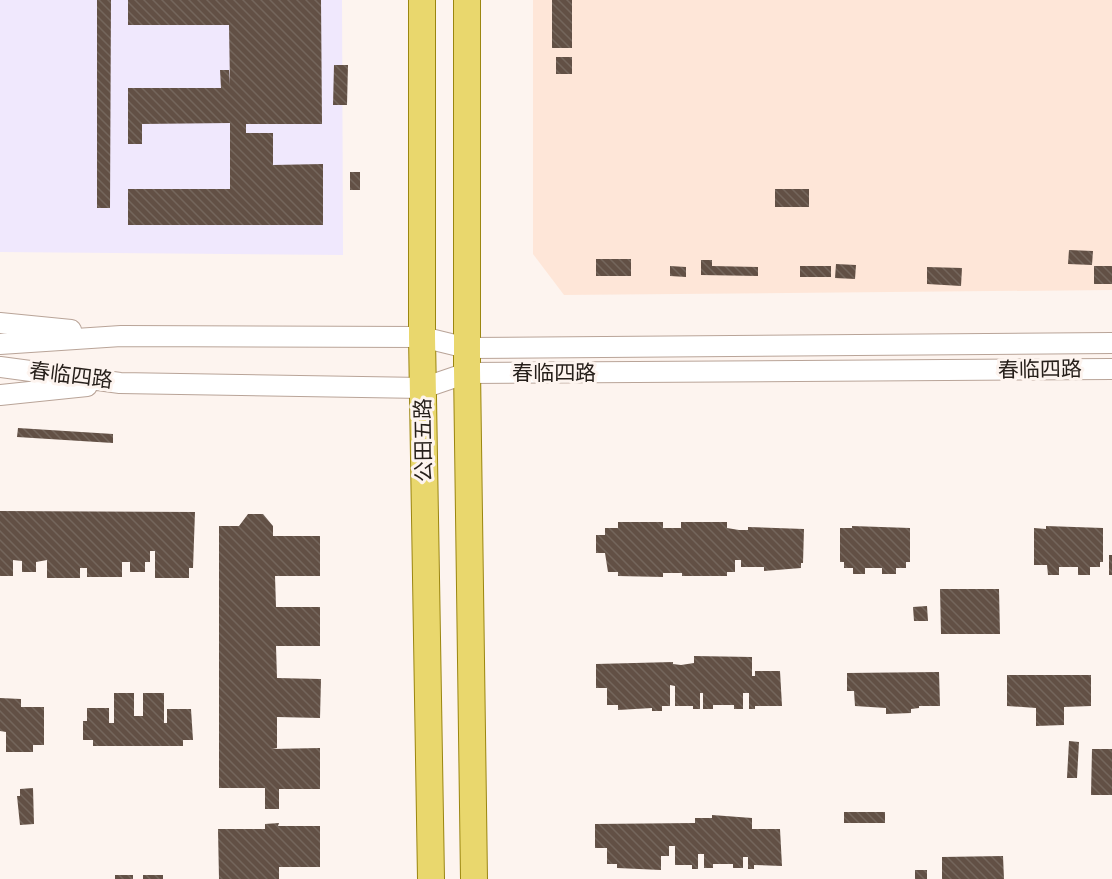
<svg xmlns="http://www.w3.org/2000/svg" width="1112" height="879" font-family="'Varela Round','Noto Sans SC',sans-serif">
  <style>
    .built { fill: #fee6d8 }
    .education { fill: #f0e8fd }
    .building { fill: url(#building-back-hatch) }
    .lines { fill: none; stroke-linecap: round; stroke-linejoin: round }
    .minor-casing { stroke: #b9a498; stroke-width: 22 }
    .major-casing { stroke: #9b8610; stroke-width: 28 }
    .minor { stroke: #fff; stroke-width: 20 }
    .major { stroke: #e9d76d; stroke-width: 26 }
    .labels { text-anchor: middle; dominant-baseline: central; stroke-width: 6; stroke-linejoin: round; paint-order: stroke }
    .street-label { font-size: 21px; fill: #261f1a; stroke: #fdf4ef }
  </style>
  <defs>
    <pattern id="building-back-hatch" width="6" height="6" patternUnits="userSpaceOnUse" patternTransform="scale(1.5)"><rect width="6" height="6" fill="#625045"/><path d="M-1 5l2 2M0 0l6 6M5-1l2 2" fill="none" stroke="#74665c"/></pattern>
  </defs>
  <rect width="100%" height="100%" fill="#fdf4ef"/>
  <!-- built -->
  <path class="built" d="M533,0h579v290l-548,5 -31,-41z"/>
  <!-- education -->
  <path class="education" d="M0,0h342l1,255 -343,-3z"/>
  <!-- building -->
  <path class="building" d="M97,0h14l-1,208h-13z
    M128,0h193l1,124h-76v9h27v32l50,-1v61h-195v-36h102v-66l-88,1v20h-14v-56h93l-1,-18h9l1,15 -1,-60h-101z
    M552,0h20v48h-20z
    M556,57h16v17h-16z
    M334,65h14l-1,40h-14z
    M350,172h10v18h-10z
    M775,189h34v18h-34z
    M1069,250l24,1 -1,14 -24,-1z
    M596,259h35v17h-35z
    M701,260h11v6l46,1v9l-57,-1z
    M836,264l20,1 -1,14 -20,-1z
    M670,266l16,1v10l-16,-1z
    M800,266h31v11h-31z
    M1094,266h18v18h-18z
    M927,267l35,1 -1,18 -34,-2z
    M18,428l95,6v9l-96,-6z
    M0,511l195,1 -2,56h-4v10h-34v-27h-5v11h-5v10h-15v-10h-8v15h-35v-9h-7v10h-33v-18l-11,2v10h-14v-11l-9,-1v16h-13z
    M248,514h15l10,12v10h47v40h-45l1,31h44v39h-44l1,32 44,1 -1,39 -43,-1v31l-5,1 48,-1v41h-41v20h-14v-21h-46v-262h20z
    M618,522h45v6h18v-6h46v6l12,2h9v-3l56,2 -1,34h-2v5l-37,3v-4h-23v-7h-6v12h-8v4h-45v-3h-19v4l-45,-1v-4h-10l-3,-19h-9v-18h9v-7h13z
    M852,526l58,2v34h-4v6h-10v6h-14v-6h-17v6h-12v-6h-9v-6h-4v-34h12z
    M1046,526l57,2v34h-3v5h-10v8h-12v-8h-19v8h-11l-1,-10h-13v-37l12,1z
    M1109,555h3v20h-3z
    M940,589h59l1,45h-59z
    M927,606l1,15h-14l-1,-14z
    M694,656l58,1v19h3v-5h25l2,35h-27v3h-6v-16h-6v16h-9v-4h-21v4h-10v-16h-3v16h-7v-3h-18v-20l-5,-1v21h-8v5h-10v-3l-34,2v-5h-11v-17h-11v-24l77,-2v2l8,1 13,-2z
    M939,672l1,34h-21v2l-8,1v4l-25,1v-6l-31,-2 -1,-15h-7v-18z
    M1007,675h84v31l-27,1v18l-28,1v-18l-29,-2z
    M114,693h20v23h9v-23h21v30h3v-14h24l2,31h-10v6h-90v-6h-10v-19h4v-13h22v15h5z
    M0,698l21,1v8h23v38h-11v7h-27v-20l-6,-1z
    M1069,741l10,1 -2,36h-10z
    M1092,749h20v46h-21z
    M33,788l1,36 -14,1 -3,-29h3v-7z
    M844,812h41v11h-41z
    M712,815l40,3v11h28l2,37 -28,-1v4h-6v-12h-5v11h-10v-4h-20v4h-9v-14h-6v15h-6v-4h-17v-19h-6v10h-8v14l-44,-2v-4h-10v-16h-12v-24l100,-1v-5h17z
    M279,823l-1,3h42v41h-41v12h-60l-1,-50h47v-5z
    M1003,856l1,23h-62v-22z
    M915,870h12v9h-12z
    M115,875h18v4h-18z
    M143,875h20v4h-20z"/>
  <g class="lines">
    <defs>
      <path id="minor" d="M0,323l71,7
        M0,344l121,-8 301,1 45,11 645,-5
        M0,367l120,16 303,5 44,-15 645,-4
        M0,395l87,-9"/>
      <path id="major" d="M422,0v337l9,542
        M467,0v369l7,510"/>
    </defs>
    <!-- minor casing -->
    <use href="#minor" class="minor-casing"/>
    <!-- major casing -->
    <use href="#major" class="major-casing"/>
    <!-- minor -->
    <use href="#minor" class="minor"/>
    <!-- major -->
    <use href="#major" class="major"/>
  </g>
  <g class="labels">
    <!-- street labels -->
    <g class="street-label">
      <text transform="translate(1040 370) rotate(-1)">春临四路</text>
      <text x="554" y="373">春临四路</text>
      <text transform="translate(71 376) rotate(7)">春临四路</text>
      <text transform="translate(424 440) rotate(-91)">公田五路</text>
    </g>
  </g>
</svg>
